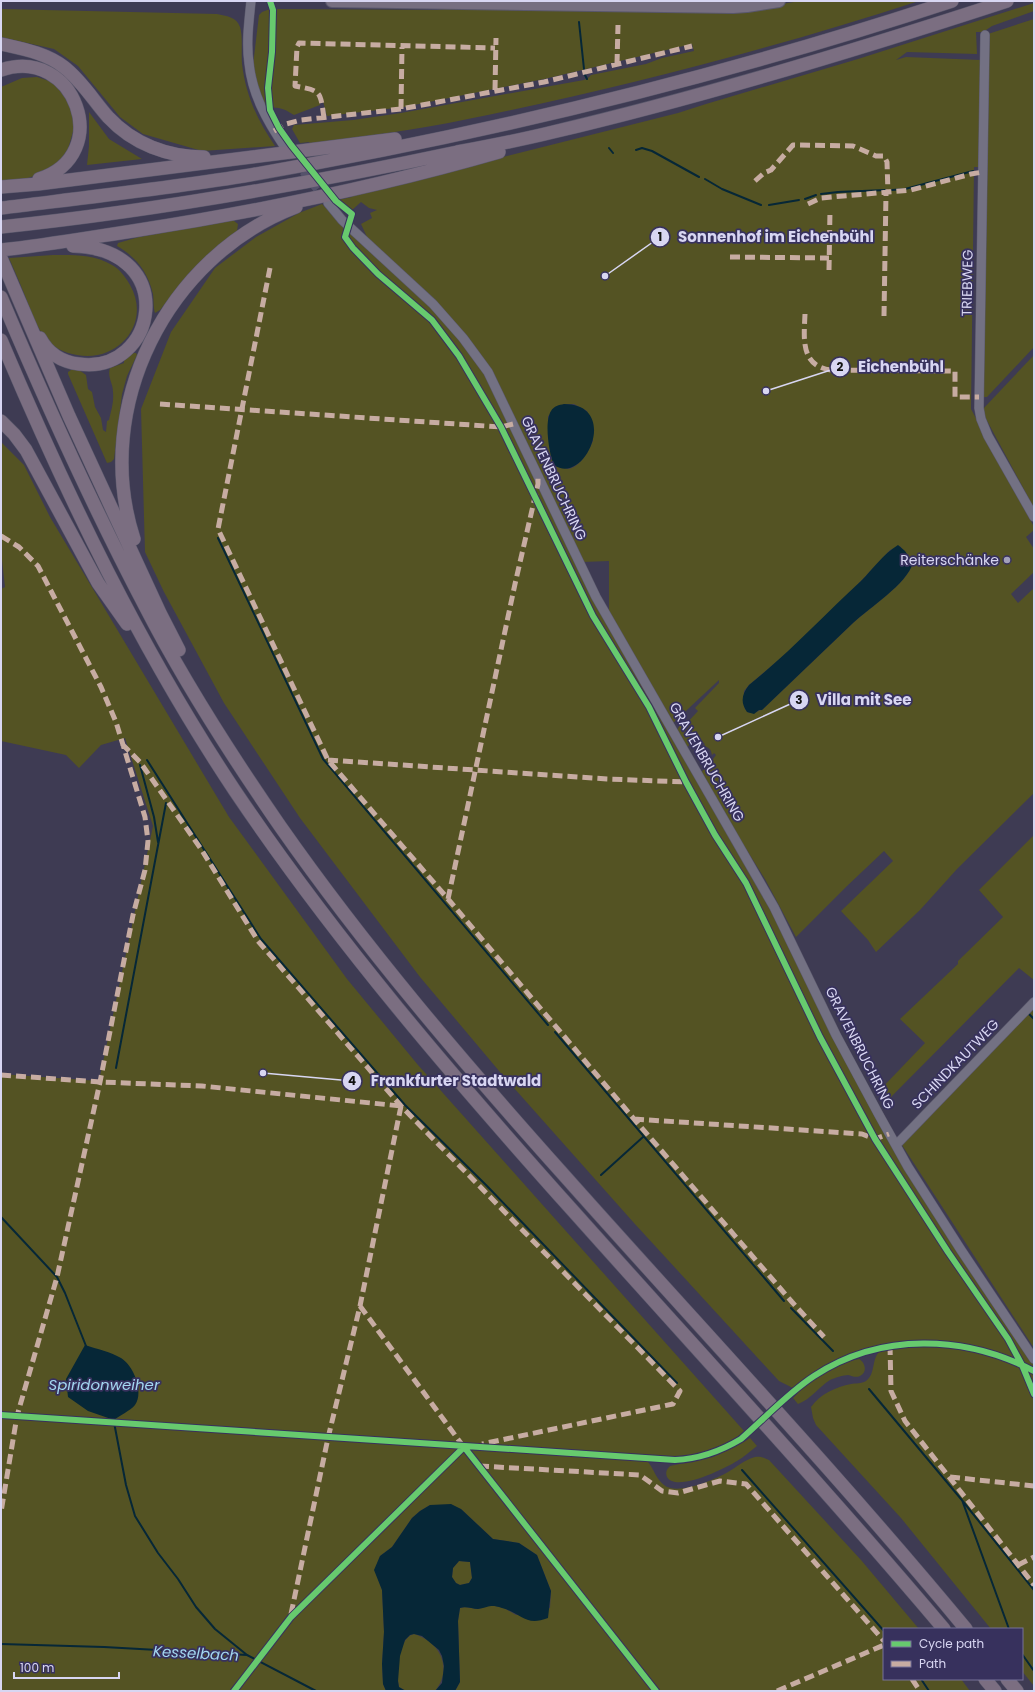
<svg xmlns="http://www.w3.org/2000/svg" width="1035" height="1692" font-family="Poppins,sans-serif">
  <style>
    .green { fill: #545323; fill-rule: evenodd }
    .water { fill: #062737; fill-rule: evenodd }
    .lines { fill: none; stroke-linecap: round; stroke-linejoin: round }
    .stream { stroke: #062737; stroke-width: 2 }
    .minor-tunnel { stroke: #55526b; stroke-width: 9; stroke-dasharray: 9 4.5; stroke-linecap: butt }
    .minor-casing { stroke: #59576b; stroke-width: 10 }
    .major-casing { stroke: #59576b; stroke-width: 14 }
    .highway-casing { stroke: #59576b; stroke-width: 14 }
    .minor { stroke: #737183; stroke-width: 9 }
    .major { stroke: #776f81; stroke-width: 12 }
    .highway { stroke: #7b6e81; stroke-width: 13 }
    .quiet { stroke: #c7aca2; stroke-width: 5; stroke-dasharray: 10 5; stroke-linecap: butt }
    .cycleway-casing { stroke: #37315d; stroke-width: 8 }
    .cycleway { stroke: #67ca6e; stroke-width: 6 }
    .poi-dot { fill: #a2a0ba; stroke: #37315d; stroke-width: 1.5 }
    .labels { text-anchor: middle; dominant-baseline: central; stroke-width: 3.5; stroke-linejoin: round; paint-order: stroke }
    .street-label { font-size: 14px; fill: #d8d6f2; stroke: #37315d }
    .poi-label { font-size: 14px; fill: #d8d6f2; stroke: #37315d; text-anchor: end }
    .water-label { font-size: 15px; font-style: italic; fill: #a3d7f0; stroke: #37315d }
    .leader { fill: none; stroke: #d8d6f2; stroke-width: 1.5 }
    .callout-dot { fill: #d8d6f2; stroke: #37315d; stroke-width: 1.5 }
    .mark-label { font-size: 12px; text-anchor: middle; font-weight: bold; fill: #111 }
    .callout-label { font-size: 15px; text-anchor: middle; font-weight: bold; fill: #d8d6f2; stroke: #37315d; stroke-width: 3.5; stroke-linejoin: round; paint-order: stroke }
  </style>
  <rect width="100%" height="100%" fill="#3e3b53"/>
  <!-- green -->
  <path class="green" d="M800,1h119c-148,48 -298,87 -451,118 -52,11 -105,17 -158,25l-1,-2 -9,1 -8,-14 2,-4 59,-5 48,-7 183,-33 4,-2 3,-3 55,-11 16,-6 32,-7 -2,-7 -148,35 -140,28 -77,9 -6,-22 -2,3 1,8 -26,10c-9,-6 -16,-9 -27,-7l-7,-12 -7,-31 6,-50 3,-3 8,-3 167,1 8,-1 253,4 40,-2z
    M1034,3v8l-42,15 -9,6h-7l1,22 -70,-2 -11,8 10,-3 75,3 -1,107h-6l-3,242 63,118v3l-8,7 8,12v23l-23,22 7,9 16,-15v205l-77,76 -37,41 -44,42 -8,-12 -27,-29 52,-50 -9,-10 -37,35 -51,51 -31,-58 -44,-70 -20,-37 7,-6 8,-11 -2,-2 -2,2c-1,-6 -3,-8 -9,-9l2,-2 -9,-8 -5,4 2,2 -6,5 -10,-17 5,-8 3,3 13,-14 -3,-3 24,-25v-3l-46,43 -64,-110v-52l-27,1 -93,-195 -121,-128 -7,-15 11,-6 -2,-5 7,-3 -8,-2 -8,-6 -10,9 -13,-11 14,-3v-2l39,-10 287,-72 28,-9 152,-45zM564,404h10l13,7 6,30c-5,11 -13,27 -26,28l-16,-15 -3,-23v-15zM900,546l13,17c-7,22 -43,44 -60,60l-91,87c-4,0 -5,3 -9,3 -12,1 -9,-15 -9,-22l5,-6 39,-33 72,-70 30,-32z
    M1,9l216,5c9,2 20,3 23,13 3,9 1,26 2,37 4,32 15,55 33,82l-73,5 -59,-17 -23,-17 -42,-51 -24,-17 -53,-12z
    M1034,19v328l-47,50h-5l6,-363z
    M37,77l15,5 10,11 10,15 2,20 -6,21 -10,14 -12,9 -18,6 -27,4v-95l21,-9z
    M89,112l20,27 33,20 -55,6 2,-19z
    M322,204l32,32 62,55 43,47 22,28 111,230 193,339 185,336 64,94v321l-12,-15v-42h-31l-90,-111 -85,-93 -3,-7 -2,-11c9,-13 25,-20 40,-23 5,-1 10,0 15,-3 10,-7 5,-22 14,-30l-1,-5c-31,10 -60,21 -86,42l-14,-7 -145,-158 -129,-145 -85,-101 -120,-159 -76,-115 -60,-111 -19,-40 -4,-143 30,-77 44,-64 41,-31 43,-24z
    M230,221h4l4,3 -1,7 -25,20 -22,21 -30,38 -5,3c-2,-6 -1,-13 -2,-19 -5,-22 -17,-37 -36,-48l1,-3 21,-6z
    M53,255c20,0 41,-1 59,10 8,4 14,13 18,20 22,38 -12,78 -53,70 -13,-2 -25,-8 -33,-19 -7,-9 -11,-20 -15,-30 -6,-16 -13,-32 -20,-48z
    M134,353h2l1,2 -10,21 -5,18 -8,65 -3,3 -4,1 -39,-89v-2l3,-2h8l7,5 2,14 4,3 3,15 6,11 2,12 3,2 1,-11 2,-1c2,-9 5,-17 4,-28 0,-9 -6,-15 -3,-24l14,-5v-4z
    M1034,355v153l-50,-93 -1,-6z
    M1,442l23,23 26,52 179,300 118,162 71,86 326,366 -6,5 1,1c-30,17 -62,23 -96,19v5l5,1c6,7 8,17 16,23 13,11 50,-5 64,-13 9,-5 16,-12 27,-15 6,-1 9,1 14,3l92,100 58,69h-35v50h77l9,12h-515l5,-9 -2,-61 2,-13 5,-1 13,2 13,-4 13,3 12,7 34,-7 1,-17 -14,-36 -18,-12 -26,-4 -32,-30 -31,-4 -10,6 -8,7 -20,29 -12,9 -5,14 7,20 2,42 -2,32 1,20 3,7h-385v-617l98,7 54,-255 -28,-88 -24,7 -22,23 -13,-13 -65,-14v-152l4,-2 -4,-36z
    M1034,835v145l-15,-12 -132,133 -9,-9 47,-49 -25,-24 58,-55v-3l45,-44 -24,-27z
    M1034,1006v342l-132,-203z
    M859,1359c6,3 9,13 1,17 -4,2 -8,0 -12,-1 -4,0 -14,3 -18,5 -11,7 -19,19 -32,24l-5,-6 5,-5 -1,-1c17,-14 40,-29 62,-33z
    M750,1438l7,8c-7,5 -13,11 -20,15 -11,7 -61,32 -70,16 -2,-5 0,-8 3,-11l43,-9 30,-16 1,1z
    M459,1561l11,1 2,16 -3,5 -9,2 -4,-2 -4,-6 1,-9z
    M414,1634c27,8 39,35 21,57h-29l-7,-4c-3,-13 -1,-50 15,-53z"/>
  <!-- water -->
  <path class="water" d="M564,404c57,0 21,83 -10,61 -5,-11 -10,-43 -3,-54 3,-5 8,-6 13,-7z
    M898,545l7,6 8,12c-7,22 -43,44 -60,60l-91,87h-3l-5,4 -7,-2c-7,-10 -5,-18 2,-27 40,-32 74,-69 112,-104 12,-12 22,-27 37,-36z
    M85,1345c12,4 26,7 36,13 13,8 23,34 14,47 -5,6 -15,10 -21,15l-26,-9 -20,-14 -2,-18z
    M451,1504l10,5 32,30 26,4 18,12 14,36 -3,27c-23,9 -27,-5 -46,-10 -12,-4 -12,-1 -24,1 -6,0 -12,-3 -18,-1l-2,13 2,61 -5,9h-20l7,-8 2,-17 -2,-10 -3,-6 -17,-14 -8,-2 -4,1 -5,5 -5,16 -2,25 1,6 7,4h-20l-3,-7 -1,-20 2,-32 -2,-42 -8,-20 6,-14 12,-9 20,-29 8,-7 10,-6zM459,1561l11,1 2,16 -3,5 -9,2 -4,-2 -4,-6 1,-9z"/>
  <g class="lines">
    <!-- stream -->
    <path class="stream" d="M579,22l5,47
      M585,75l2,4
      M609,148l4,5
      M636,150l6,-2 10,3 47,26
      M705,179l17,10 39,16
      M892,190l13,-1 68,-18
      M821,194l17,-2 48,-2
      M805,199l11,-4
      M769,205l30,-5
      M218,538l105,221 225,266
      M147,760l114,179 144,166 82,81 190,197
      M140,765l14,52 4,25
      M1028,1013l6,6
      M555,1032l229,269
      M116,1068l50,-265
      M601,1175l42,-38
      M1,1217l56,60 8,16 21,53
      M791,1308l42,43
      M869,1389l92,110 73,91
      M113,1417l13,68 9,31 23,37 20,26 18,28 19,22 32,26 69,36
      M742,1470l142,161
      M962,1500l47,129
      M1,1644l103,3 143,8
      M1022,1654l12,17
      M921,1679l8,12"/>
    <!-- minor-tunnel -->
    <path class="minor-tunnel" d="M287,150l39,50"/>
    <defs>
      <path id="minor" d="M251,1c-2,20 -5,42 -2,62 3,31 18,58 35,83
        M985,35l-6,373 2,11 7,17 46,81
        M328,203l14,17 91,84 30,34 25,34 108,225 178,310 62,128 43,80 29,52 53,83 73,109
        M896,1145l138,-143"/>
      <path id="major" d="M332,1l401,6 14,-1 32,-5"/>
      <path id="highway" d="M1,44c22,5 45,9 63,23 18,14 29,33 44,50 25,27 60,40 96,40
        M1,70c74,-25 114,85 38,109
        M1,187l37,-3 357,-45
        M1,208c81,-10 162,-19 243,-32 239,-41 477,-99 708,-175
        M1,227c153,-16 305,-43 456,-75 32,-6 64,-12 96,-20 153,-36 304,-82 454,-131
        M1,250c47,-5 91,-13 138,-20 121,-19 242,-44 360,-78
        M1,258l68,158 91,197 19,37
        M1,297c44,104 91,208 144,309 39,76 86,149 135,220 86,123 183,236 283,348 135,152 274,299 403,455
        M40,338c8,15 22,24 39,26 78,11 102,-115 -6,-118
        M1,340c66,156 140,310 234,451 101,150 219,287 339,421 124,139 250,275 370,417
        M1,421l13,13 12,16 72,133 29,41
        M134,539c-43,-132 33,-283 162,-332
        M985,1679l10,12
        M1007,1679l10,12"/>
    </defs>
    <!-- minor casing -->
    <use href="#minor" class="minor-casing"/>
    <!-- major casing -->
    <use href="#major" class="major-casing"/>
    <!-- highway casing -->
    <use href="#highway" class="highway-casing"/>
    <!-- minor -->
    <use href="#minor" class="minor"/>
    <!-- major -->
    <use href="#major" class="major"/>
    <!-- highway -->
    <use href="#highway" class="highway"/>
    <!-- quiet -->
    <path class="quiet" d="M617,64l1,-39
      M495,90l1,-52
      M401,109l1,-62
      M324,118c-4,-27 -2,-27 -29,-32l2,-39 2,-4 196,5
      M274,131l12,-7 15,-4 100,-11 143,-27 148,-36
      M755,181l9,-8 7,-3 22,-25 60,1 23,10h8l3,6 1,31
      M808,204l13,-6 90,-8 60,-16 12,-2
      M730,257l99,1
      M270,268l-52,261 110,231 120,139 186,220 158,183 32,35
      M829,270l1,-60
      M805,314c-1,24 -5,52 26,56l124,1v26h24
      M884,316l2,-123
      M160,404l341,23 12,-3
      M1,536l18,11 19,19 63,121 15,35 29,95 3,24 -3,29 -12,45 -33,167 -43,195 -40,139 -16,96
      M122,744l18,18 61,87 57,92 143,165 279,285 -7,13 -191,40
      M328,760l279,19 79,3
      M448,899l67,-315 23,-100v-8
      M1,1075l99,7 102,4 199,20
      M634,1119l228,15 13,5 14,-5
      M360,1306l103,140
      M890,1345l1,46 14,30 129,164
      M479,1466l161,9 22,16 16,2 42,-12 26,3 138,157
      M950,1477l84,9
      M1018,1565l16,-8
      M291,1614l37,-176 32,-132 41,-200
      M912,1679l8,12
      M777,1691l107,-46"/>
    <defs>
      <path id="cycleway" d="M270,1l3,9 -1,42 -4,36 2,22 9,18 12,17 45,56 16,13 -7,23 8,11 25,26 54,46 27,36 42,71 92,189 56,91 37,75 29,53 31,48 74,154 55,102 73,113 60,87 14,26 12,29
        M1,1415l674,45c24,-1 46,-9 66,-21 24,-21 47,-46 73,-63 67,-44 151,-41 220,-5
        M464,1447l192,244
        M234,1691l57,-74 173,-170"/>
    </defs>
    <!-- cycleway casing -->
    <use href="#cycleway" class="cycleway-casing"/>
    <!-- cycleway -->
    <use href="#cycleway" class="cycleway"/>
  </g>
  <!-- markers -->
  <circle class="poi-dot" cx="1007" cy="560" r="4"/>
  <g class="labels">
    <!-- street labels -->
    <g class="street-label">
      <text transform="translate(967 283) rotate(-89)">TRIEBWEG</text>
      <text transform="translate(554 478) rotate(65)">GRAVENBRUCHRING</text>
      <text transform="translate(707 762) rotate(60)">GRAVENBRUCHRING</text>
      <text transform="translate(860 1048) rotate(63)">GRAVENBRUCHRING</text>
      <text transform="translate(955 1064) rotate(-46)">SCHINDKAUTWEG</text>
    </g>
    <!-- poi labels -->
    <g class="poi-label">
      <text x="999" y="560">Reiterschänke</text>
    </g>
    <!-- water labels -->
    <g class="water-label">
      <text x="104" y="1384">Spiridonweiher</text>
      <text transform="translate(196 1653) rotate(3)">Kesselbach</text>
    </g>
  </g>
  <!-- callouts -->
  <path class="leader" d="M605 276L660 237M766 391L840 367M718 737L799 700M263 1073L352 1081"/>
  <g class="callout-dot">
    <circle cx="605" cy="276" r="4"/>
    <circle cx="766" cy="391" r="4"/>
    <circle cx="718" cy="737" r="4"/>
    <circle cx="263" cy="1073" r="4"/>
    <circle cx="660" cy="237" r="10"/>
    <circle cx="840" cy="367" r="10"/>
    <circle cx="799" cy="700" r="10"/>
    <circle cx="352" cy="1081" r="10"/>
  </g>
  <g class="mark-label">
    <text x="660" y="241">1</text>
    <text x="840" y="371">2</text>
    <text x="799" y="704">3</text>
    <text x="352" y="1085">4</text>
  </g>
  <g class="callout-label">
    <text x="776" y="242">Sonnenhof im Eichenbühl</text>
    <text x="901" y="372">Eichenbühl</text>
    <text x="864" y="705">Villa mit See</text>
    <text x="456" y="1086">Frankfurter Stadtwald</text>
  </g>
  <!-- border -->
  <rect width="1035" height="1692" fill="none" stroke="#d8d6f2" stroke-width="4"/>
  <!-- legend -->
  <rect x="883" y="1628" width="140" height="52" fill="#37315d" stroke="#777399"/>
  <rect x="891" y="1641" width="20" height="6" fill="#67ca6e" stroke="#777399"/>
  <text x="919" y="1648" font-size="12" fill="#d8d6f2">Cycle path</text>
  <rect x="891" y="1661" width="20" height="6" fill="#c7aca2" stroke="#777399"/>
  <text x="919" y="1668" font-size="12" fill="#d8d6f2">Path</text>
  <!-- scale -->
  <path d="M14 1672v6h105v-6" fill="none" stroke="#d8d6f2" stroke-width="2"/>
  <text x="20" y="1672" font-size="12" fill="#d8d6f2" stroke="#37315d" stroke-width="3" paint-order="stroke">100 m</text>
</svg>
